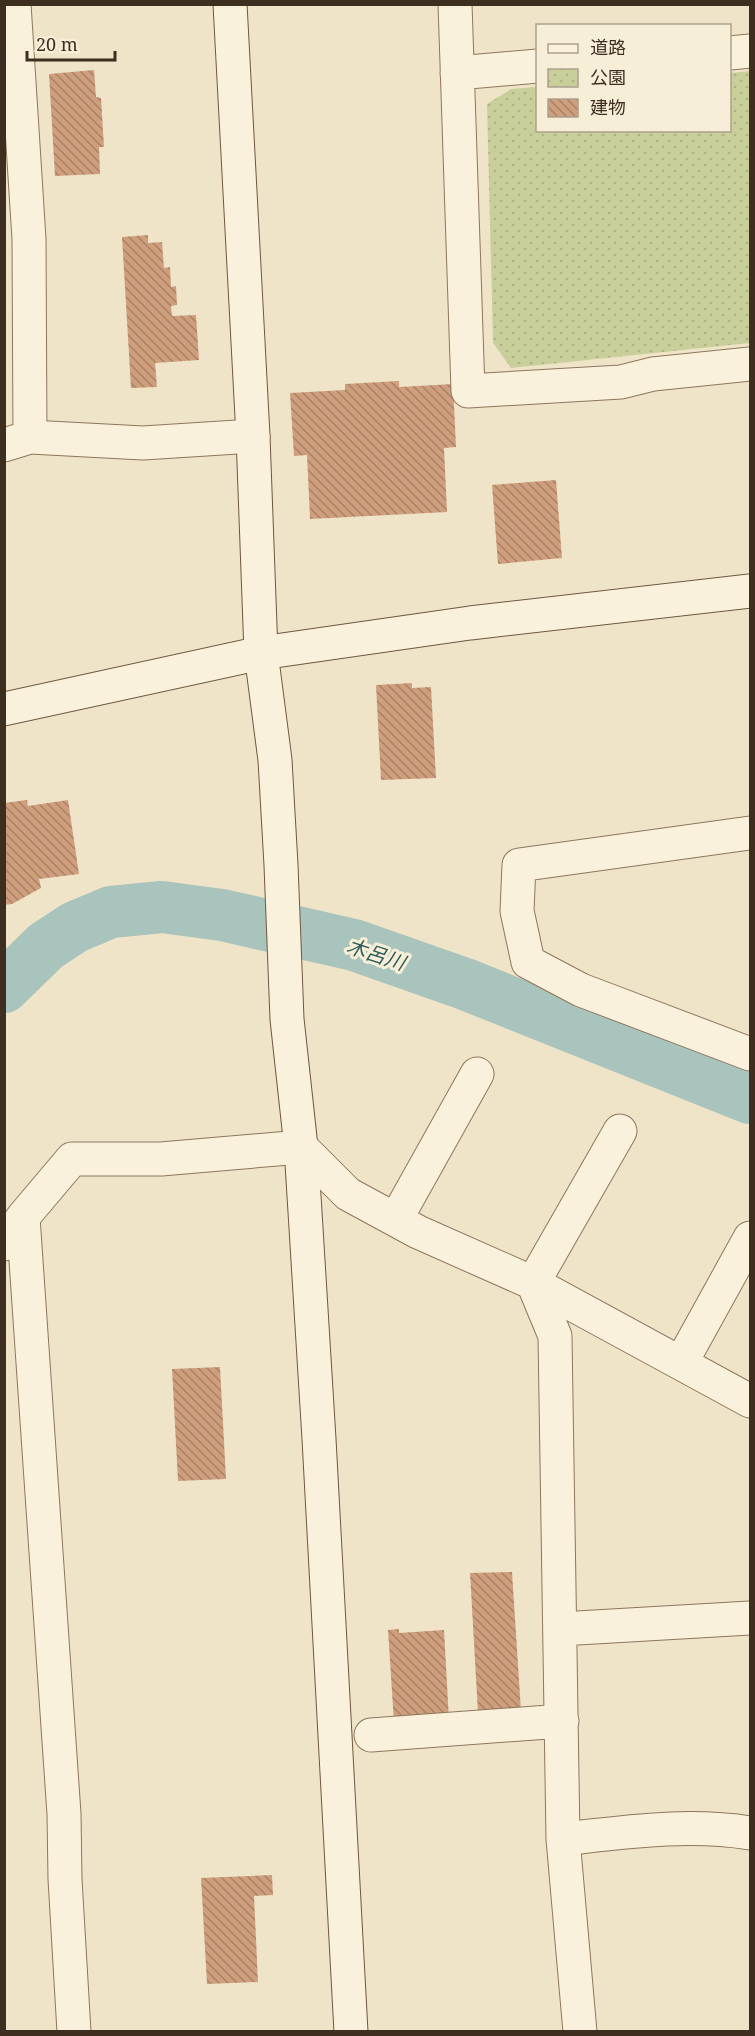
<svg xmlns="http://www.w3.org/2000/svg" width="755" height="2036" font-family="'Noto Serif','Noto Sans JP',serif">
  <style>
    .park { fill: url(#park-dots) }
    .lines { fill: none; stroke-linecap: round; stroke-linejoin: round }
    .river { stroke: #a9c4bc; stroke-width: 52 }
    .building { fill: url(#building-back-hatch) }
    .street-casing { stroke: #8d765c; stroke-width: 35 }
    .secondary-casing { stroke: #6f573f; stroke-width: 35 }
    .street { stroke: #faf1dc; stroke-width: 33 }
    .secondary { stroke: #faf1dc; stroke-width: 33 }
    .labels { text-anchor: middle; dominant-baseline: central; stroke-width: 6; stroke-linejoin: round; paint-order: stroke }
    .water-label { font-size: 20px; font-style: italic; fill: #2f5d5a; stroke: #f7eed8 }
  </style>
  <defs>
    <pattern id="park-dots" width="8" height="8" patternUnits="userSpaceOnUse" patternTransform="scale(1.5)"><rect width="8" height="8" fill="#c9cf9b"/><path d="M2 2h.1M6 6h.1" fill="none" stroke="#aeb285" stroke-width="1.8" stroke-linecap="round"/></pattern>
    <pattern id="building-back-hatch" width="6" height="6" patternUnits="userSpaceOnUse" patternTransform="scale(1.5)"><rect width="6" height="6" fill="#cf9f7d"/><path d="M-1 5l2 2M0 0l6 6M5-1l2 2" fill="none" stroke="#a98266"/></pattern>
  </defs>
  <rect width="100%" height="100%" fill="#f0e4c8"/>
  <!-- park -->
  <path class="park" d="M750,71v272l-239,25 -18,-25 -6,-239 24,-15 26,-2 1,43h192v-57z"/>
  <g class="lines">
    <!-- river -->
    <path class="river" d="M4,987l42,-41 29,-19 36,-15 51,-5 60,8 132,30 111,39 285,114"/>
  </g>
  <!-- building -->
  <path class="building" d="M94,70l2,27 5,1 3,49h-5l1,27 -45,2 -6,-102z
    M148,235v8l14,-1 2,26 6,-1 1,20 5,-1 1,19 -6,1 1,10 24,-1 3,45 -44,3 2,24 -26,1 -9,-151z
    M399,381v6l54,-3 3,63 -12,1 3,64 -137,7 -3,-64 -13,1 -4,-63 55,-3v-6z
    M556,480l6,78 -64,6 -6,-79z
    M412,683v5l19,-1 5,91 -55,2 -5,-95z
    M27,800l1,6 40,-6 11,74 -40,5 2,9 -29,16 -8,1v-102z
    M220,1367l6,112 -48,2 -6,-112z
    M512,1572l9,139 -43,2 -8,-140z
    M399,1629v4l45,-3 5,90 -55,3 -6,-93z
    M272,1875l1,20 -19,1 4,86 -51,2 -6,-106z"/>
  <g class="lines">
    <defs>
      <path id="street" d="M455,4l13,387 153,-9 32,-8 97,-10
        M730,53l20,-2
        M457,73l81,-7
        M30,437l113,6 110,-7
        M4,445l26,-8 -1,-198 -15,-235
        M750,833l-231,32 -2,46 11,51 53,28 169,64
        M23,1217l41,597 1,65 9,153
        M396,1219l81,-145
        M4,1244l19,-27 49,-58h89l140,-12 47,47 70,38 115,51 217,118
        M533,1283l22,53 8,503 17,193
        M533,1283l87,-152
        M681,1363l69,-125
        M560,1629l190,-11
        M371,1735l191,-14
        M563,1839c63,-7 125,-16 187,-6"/>
      <path id="secondary" d="M230,4l23,432 8,217 14,107 6,105 6,154 14,128 18,292 32,593
        M4,709l257,-56 209,-30 280,-32"/>
    </defs>
    <!-- street casing -->
    <use href="#street" class="street-casing"/>
    <!-- secondary casing -->
    <use href="#secondary" class="secondary-casing"/>
    <!-- street -->
    <use href="#street" class="street"/>
    <!-- secondary -->
    <use href="#secondary" class="secondary"/>
  </g>
  <g class="labels">
    <!-- water labels -->
    <g class="water-label">
      <text transform="translate(376 954) rotate(18)">木呂川</text>
    </g>
  </g>
  <!-- border -->
  <rect width="755" height="2036" fill="none" stroke="#3d2e20" stroke-width="12"/>
  <!-- legend -->
  <rect x="536" y="24" width="195" height="108" fill="#f7eed8" stroke="#ada18e" stroke-width="1.5"/>
  <rect x="548" y="44" width="30" height="9" fill="#faf1dc" stroke="#ada18e" stroke-width="1.5"/>
  <text x="590" y="54" font-size="18" fill="#3d2e20">道路</text>
  <rect x="548" y="69" width="30" height="18" fill="url(#park-dots)" stroke="#ada18e" stroke-width="1.5"/>
  <text x="590" y="84" font-size="18" fill="#3d2e20">公園</text>
  <rect x="548" y="99" width="30" height="18" fill="url(#building-back-hatch)" stroke="#ada18e" stroke-width="1.5"/>
  <text x="590" y="114" font-size="18" fill="#3d2e20">建物</text>
  <!-- scale -->
  <path d="M27 51v9h88v-9" fill="none" stroke="#3d2e20" stroke-width="3"/>
  <text x="36" y="51" font-size="18" fill="#3d2e20" stroke="#f7eed8" stroke-width="4.5" paint-order="stroke">20 m</text>
</svg>
